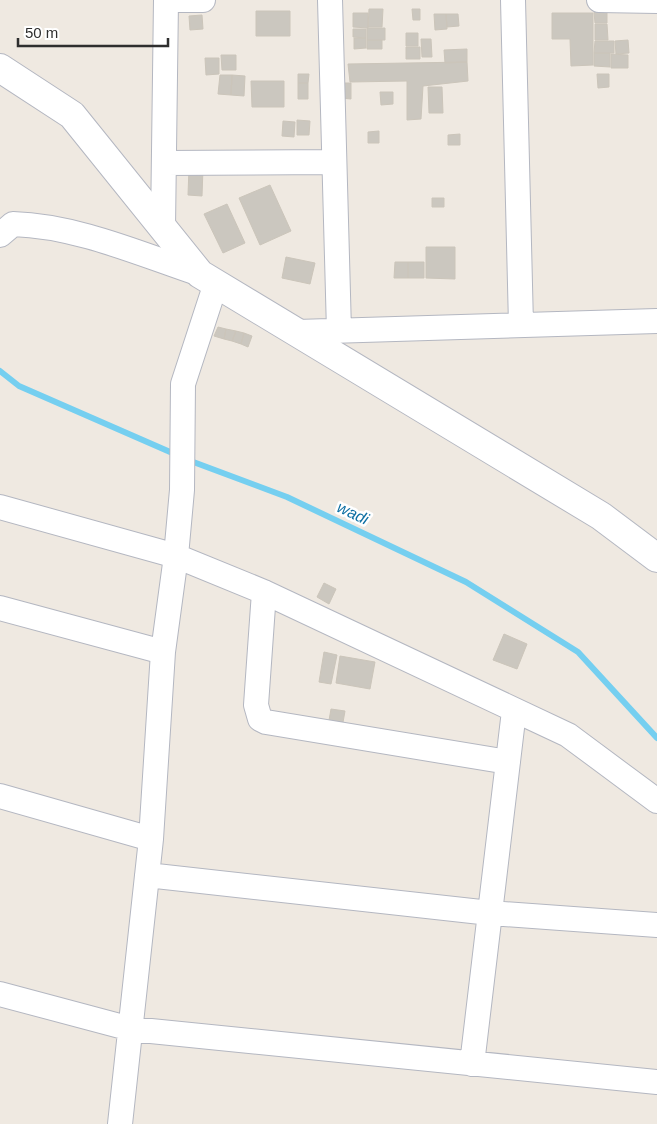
<svg xmlns="http://www.w3.org/2000/svg" width="657" height="1124" font-family="Helvetica,sans-serif">
  <style>
    .lines { fill: none; stroke-linecap: round; stroke-linejoin: round }
    .stream { stroke: #75cff0; stroke-width: 6 }
    .building { fill: #cbc7bf; stroke: #cbc5ba }
    .street-casing { stroke: #b4b7c1; stroke-width: 26 }
    .secondary-casing { stroke: #b4b7c1; stroke-width: 30 }
    .street { stroke: #fff; stroke-width: 24 }
    .secondary { stroke: #fff; stroke-width: 28 }
    .labels { text-anchor: middle; dominant-baseline: central; stroke-width: 5; stroke-linejoin: round; paint-order: stroke }
    .water-label { font-size: 16px; font-style: italic; fill: #0d6fa3; stroke: #fff }
  </style>
  <rect width="100%" height="100%" fill="#efe9e1"/>
  <g class="lines">
    <!-- stream -->
    <path class="stream" d="M0,371l19,15 158,69
      M188,460l99,37 179,85 112,70 79,86"/>
  </g>
  <!-- building -->
  <path class="building" d="M369,9h14l-1,18h-14z
    M412,9h8v11h-7z
    M256,11h34v25h-34z
    M594,12h13v11h-12z
    M353,13h15v15l-15,-1z
    M552,13h41v52l-22,1 -1,-27h-18z
    M434,14h12l1,15 -12,1z
    M446,14h12l1,12 -12,1z
    M202,15l1,14 -13,1 -1,-14z
    M595,24h12l1,16h-13z
    M367,28h18v12h-18z
    M353,29h13v9l-13,-1z
    M406,33h12v13h-12z
    M354,38h12v10l-12,1z
    M421,39h10l1,18h-10z
    M367,40h15v9h-15z
    M628,40l1,13 -13,1 -1,-13z
    M595,41h19v12h-20z
    M406,47h14v12h-14z
    M467,49v13l-22,1 -1,-13z
    M594,53h16v14l-16,-1z
    M611,54l17,1v13h-17z
    M221,55h15v15h-14z
    M205,58h14v16l-13,1z
    M467,62l1,19 -45,5 -2,33 -14,1v-39l-57,1 -2,-18z
    M298,74h11l-1,9h-10z
    M597,74h12v13l-11,1z
    M220,75h12l-1,20 -13,-1z
    M232,75l13,1 -1,20 -13,-1z
    M251,81h33v26h-32z
    M298,83h10v16h-10z
    M341,83h10v16l-10,-1z
    M428,87h14l1,26h-14z
    M380,92h13v12l-12,1z
    M297,120l13,1 -1,14h-12z
    M283,121l12,1 -1,15 -12,-1z
    M379,131v12h-11v-11z
    M460,134v11h-12v-10z
    M189,168h14l-1,28 -14,-1z
    M270,185l21,46 -31,14 -21,-47z
    M432,198h12v9h-12z
    M227,204l18,39 -22,10 -19,-39z
    M426,247h29v32l-29,-1z
    M286,257l29,6 -5,21 -28,-6z
    M395,262h13v16h-14z
    M408,262h16v16h-16z
    M218,327l8,2 -2,10 -10,-3z
    M226,329l10,2 -4,10 -8,-2z
    M236,331l8,2 -3,11 -9,-3z
    M244,333l8,3 -4,11 -7,-3z
    M324,583l12,6 -7,15 -12,-7z
    M504,634l23,10 -10,25 -24,-9z
    M324,652l13,3 -6,29 -12,-2z
    M340,656l35,6 -5,27 -34,-6z
    M331,709l14,2 -3,17 -14,-2z"/>
  <g class="lines">
    <defs>
      <path id="street" d="M166,0h37
        M330,0l9,331
        M513,0l8,325
        M599,0l58,1
        M164,163l170,-1
        M163,227l3,-227
        M0,235l13,-11c64,2 127,30 187,50
        M297,332l360,-11
        M0,507l176,49 88,36 304,143 89,66
        M264,592l-8,113 4,14 6,3 242,40
        M0,608l163,44
        M0,796l151,43
        M147,875l343,38 167,12
        M0,994l131,35 526,53
        M472,1064l42,-353
        M120,1124l31,-285 12,-187 13,-96 6,-66 1,-106 33,-101"/>
      <path id="secondary" d="M0,68l72,47 128,159 401,242 56,42"/>
    </defs>
    <!-- street casing -->
    <use href="#street" class="street-casing"/>
    <!-- secondary casing -->
    <use href="#secondary" class="secondary-casing"/>
    <!-- street -->
    <use href="#street" class="street"/>
    <!-- secondary -->
    <use href="#secondary" class="secondary"/>
  </g>
  <g class="labels">
    <!-- water labels -->
    <g class="water-label">
      <text transform="translate(353 513) rotate(25)">wadi</text>
    </g>
  </g>
  <!-- scale -->
  <path d="M18 38v8h150v-8" fill="none" stroke="#2e2e2e" stroke-width="2.5"/>
  <text x="25" y="38" font-size="15" fill="#2e2e2e" stroke="#ffffff" stroke-width="4" paint-order="stroke">50 m</text>
</svg>
